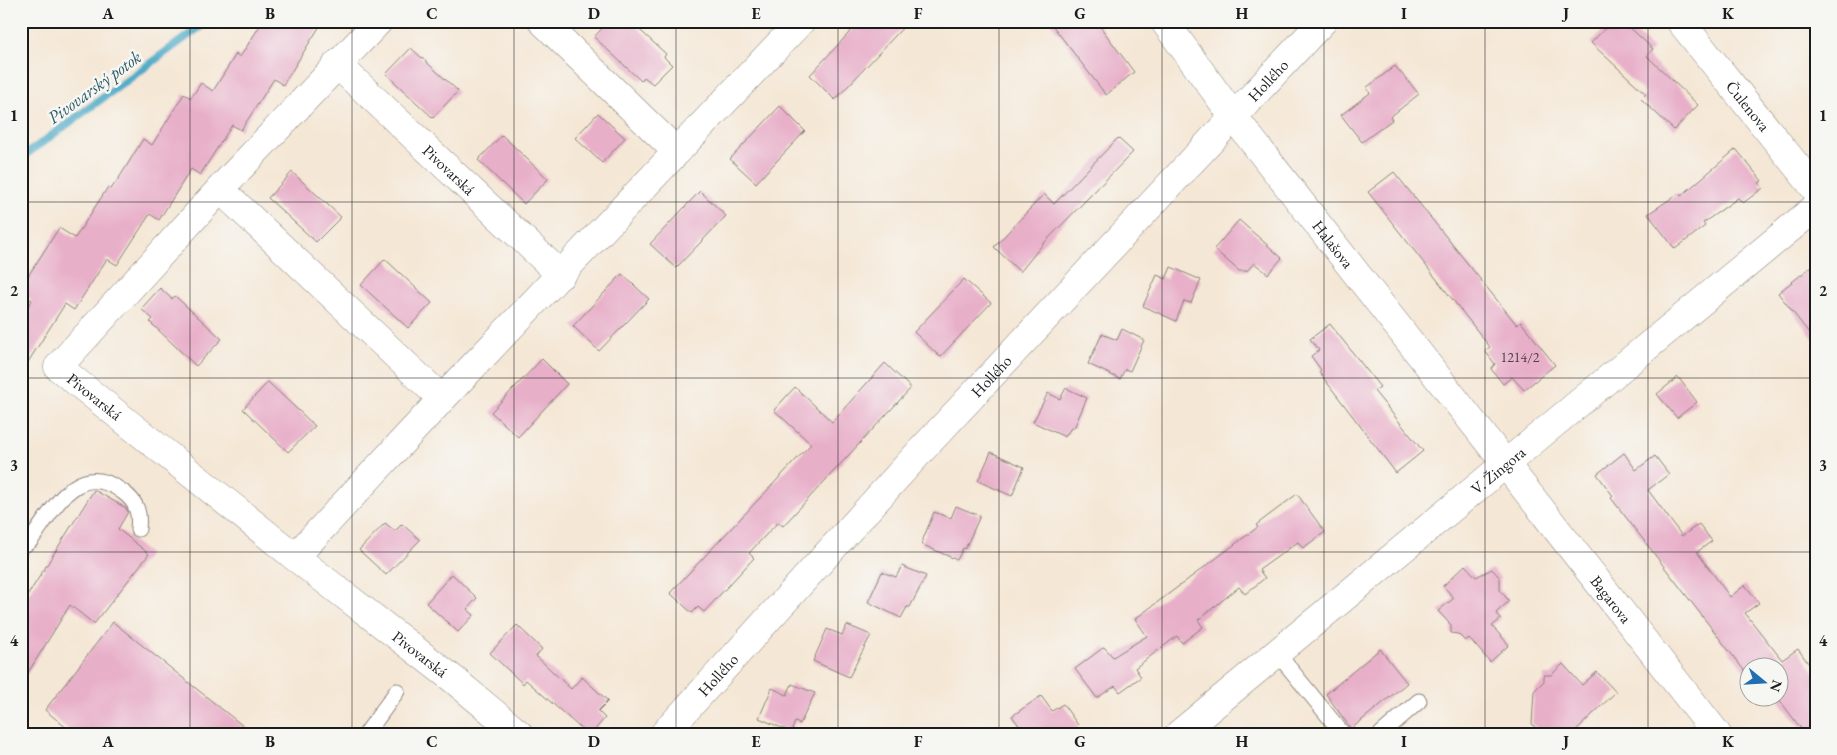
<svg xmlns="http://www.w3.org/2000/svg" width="1837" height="755" font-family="'EB Garamond',serif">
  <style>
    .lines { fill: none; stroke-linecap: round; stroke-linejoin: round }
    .stream { stroke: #47a8c7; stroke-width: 8 }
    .building { fill: #e8afc9 }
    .lane-casing { stroke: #888278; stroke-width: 17 }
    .street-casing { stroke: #888278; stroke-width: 29 }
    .lane { stroke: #fff; stroke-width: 15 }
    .street { stroke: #fff; stroke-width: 28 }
    .grid { fill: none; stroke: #1c1c1c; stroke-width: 1; stroke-opacity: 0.55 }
    .labels { text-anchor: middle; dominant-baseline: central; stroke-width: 5; stroke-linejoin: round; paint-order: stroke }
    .number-label { font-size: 14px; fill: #4f4147 }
    .street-label { font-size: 16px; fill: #1c1c1c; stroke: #f6f6f2 }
    .water-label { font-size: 18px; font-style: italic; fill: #2f5b69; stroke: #f6f6f2 }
    .neatline { fill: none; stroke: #1c1c1c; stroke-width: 2 }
    .grid-label { font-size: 16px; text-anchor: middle; font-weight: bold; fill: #1c1c1c }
  </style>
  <rect width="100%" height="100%" fill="#f6f6f2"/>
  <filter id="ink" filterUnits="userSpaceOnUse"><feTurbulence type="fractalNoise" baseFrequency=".02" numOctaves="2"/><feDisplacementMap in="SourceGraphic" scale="10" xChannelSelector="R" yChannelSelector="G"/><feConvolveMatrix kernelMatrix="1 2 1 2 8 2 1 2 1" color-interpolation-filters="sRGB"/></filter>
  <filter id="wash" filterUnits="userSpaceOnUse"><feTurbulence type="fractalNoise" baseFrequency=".0096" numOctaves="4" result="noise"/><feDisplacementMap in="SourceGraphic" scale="20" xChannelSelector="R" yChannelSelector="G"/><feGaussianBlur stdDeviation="1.12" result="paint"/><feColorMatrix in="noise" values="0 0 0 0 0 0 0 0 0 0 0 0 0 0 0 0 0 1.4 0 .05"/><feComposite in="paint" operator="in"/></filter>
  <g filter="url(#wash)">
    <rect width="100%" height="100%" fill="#f5e7d5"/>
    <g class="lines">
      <!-- stream -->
      <path class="stream" d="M21,158l187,-137"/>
    </g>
    <g id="blocks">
      <!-- building -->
      <path class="building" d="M263,21h60l-40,64 -9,-6 -33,51 -9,-5 -32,50 -9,-6 -32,51 -9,-6 -33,51 -10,-6 -33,51 -9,-6 -44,69v-56l11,-17 -11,-7v-6l38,-59 16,10 33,-51 3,2 10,-14 22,-36 9,6 32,-51 7,4 10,-15 12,8 23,-37 4,3z
        M609,21h21l36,33 -2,3 8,8 -19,19 -9,-7 -3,4 -47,-44z
        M860,21h49l-74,79 -25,-25z
        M1049,21h47l38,51 -28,23z
        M1612,21h11l30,28 -6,7 51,49 -24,25 -33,-31 5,-5 -55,-51z
        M411,48l47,43 -25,27 -47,-44z
        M1395,66l24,28 -29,23 2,3 -30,22 -21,-27 29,-22 -4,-5z
        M780,106l25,25 -49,52 -26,-24z
        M598,113l27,25 -23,25 -27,-25z
        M502,135l46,44 -24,25 -46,-44z
        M1118,138l15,14 -90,92 -23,28 -26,-25 50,-53 10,10z
        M1736,149l26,32 -3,2 4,5 -20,15 -5,-5 -35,25 2,3 -30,23 -27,-35 31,-21 2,3z
        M292,172l49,45 -25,25 -48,-44z
        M1394,172l123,153 4,-3 34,43 -31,25 -12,-13 -9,7 -12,-15 4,-5 -10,-13 5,-4 -122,-155z
        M700,191l26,25 -50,52 -26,-24z
        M1239,220l43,38 -14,16 -14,-11 -7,8h-8l-25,-22z
        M385,259l47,44 -24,25 -47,-43z
        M1816,263v79l-38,-49z
        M1171,267l30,13 -10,23 -7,-2 -8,20 -33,-15 14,-31 9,4z
        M622,274l27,25 -50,52 -26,-25z
        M964,279l27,24 -51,54 -26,-25z
        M160,288l12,11 3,-3 47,43 -26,27 -46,-44 3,-3 -12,-10z
        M1330,324l50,63 -6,4 49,60 -27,22 -77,-101 2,-2 -10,-14 8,-6 -9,-11z
        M1122,329l22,11 -14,31 -5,-2 -5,10 -32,-15 14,-30 15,6z
        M542,359l25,25 -49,53 -27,-25z
        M885,363l26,25 -128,138 -5,-4 -29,31 5,5 -50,54 -6,-5 -6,6 -22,-20 141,-149 -37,-34 21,-23 37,35z
        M1678,377l19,25 -20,16 -20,-24z
        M268,382l47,44 -27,26 -45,-43z
        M1066,388l21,10 -13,30h-3l-6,9 -32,-15 15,-29 12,6z
        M991,452l33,15 -12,29 -34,-15z
        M1624,453l12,17 19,-14 14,18 -21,16 34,46 17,-12 13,17 -15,11 33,45 15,-12 14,18 -14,10 37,47 16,-11 18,25v60h-11l-27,-36 -7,6 -5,-6h14v-30h-30v10l-139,-180 2,-2 -16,-22z
        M94,490l32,18 2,4 -10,17 31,25 -55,70 -24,-19 -49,79v-78z
        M1297,494l28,38 -22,16 -5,-6 -39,28 6,8 -20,16 -6,-7 -41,33 5,7 -21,16 -5,-7 -42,32 6,9 -21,15 -5,-6 -18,12 -22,-29 29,-22 9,10 34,-21 -12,-17 123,-92 -2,-2z
        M956,506l24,10 -15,33 -2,-1 -6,12 -36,-16 13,-32 17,6z
        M385,523l10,8 7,-7 18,16 -34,35 -27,-25z
        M1465,565l11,12 16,-8 8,9v12l9,11 -13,12 5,6 -9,7 17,19 -19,17 -21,-24 -4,3 -7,-7 -7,-1v-8l-13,-14 16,-13 -11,-12z
        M902,566l24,10 -16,31h-3l-6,11 -33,-16 14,-30 14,5z
        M452,574l25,24 -10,11 7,6 -16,17 -32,-29z
        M113,622l140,112h-179l-29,-24z
        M517,625l25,24 -6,7 35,33 11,-12 26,24 -10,10 7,7 -14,16h-4l-61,-54 -3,4 -33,-31z
        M847,625l24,10 -22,42 -36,-16 14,-32 15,6z
        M1380,649l27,34 -56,46 -25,-35z
        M1563,664l19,21 15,-13 19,20 -44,42 -32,-2 -8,-8 2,-33 10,-10v-6h7z
        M792,684l23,9 -15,31 -5,-2 -4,10 -32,-14 13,-30 15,7z
        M1041,696l11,15 11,-7 15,21 -11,9h-47l3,-3 -11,-15z"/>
    </g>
  </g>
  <g filter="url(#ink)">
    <use href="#blocks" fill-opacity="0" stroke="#888278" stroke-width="1"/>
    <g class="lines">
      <defs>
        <path id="lane" d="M21,547l9,-6c24,-31 47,-84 93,-49 14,10 17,21 15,37
          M1277,653l66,81
          M366,734l31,-43
          M1381,734l38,-33"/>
        <g id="street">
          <path id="s1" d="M379,21l-159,168 -162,178 237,190 158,122 66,55"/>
          <path d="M542,21l135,131"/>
          <path id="s2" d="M1164,21l69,95 484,618"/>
          <path id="s3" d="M1680,21l136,169"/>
          <path id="s4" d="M337,64l224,211"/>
          <path d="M220,189l222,210"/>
          <path d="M295,557l147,-158 359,-378"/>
          <path id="s5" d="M664,734l252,-278 407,-435"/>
          <path id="s6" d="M1179,734l637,-527"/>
        </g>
      </defs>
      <!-- lane casing -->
      <use href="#lane" class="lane-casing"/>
      <!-- street casing -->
      <use href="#street" class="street-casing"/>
      <!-- lane -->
      <use href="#lane" class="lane"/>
      <!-- street -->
      <use href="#street" class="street"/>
    </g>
  </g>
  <!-- grid -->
  <path class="grid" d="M190,21v713M352,21v713M514,21v713M676,21v713M838,21v713M999,21v713M1162,21v713M1324,21v713M1485,21v713M1648,21v713M21,202h1795M21,378h1795M21,552h1795"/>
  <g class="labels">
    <!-- number labels -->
    <g class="number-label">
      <text x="1520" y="357">1214/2</text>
    </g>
    <!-- street labels -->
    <g class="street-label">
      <text stroke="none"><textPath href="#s5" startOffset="890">Hollého</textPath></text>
      <text stroke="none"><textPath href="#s3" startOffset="109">Čulenova</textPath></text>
      <text stroke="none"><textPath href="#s4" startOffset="154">Pivovarská</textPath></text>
      <text stroke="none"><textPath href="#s2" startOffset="280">Halašova</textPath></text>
      <text stroke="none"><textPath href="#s5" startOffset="485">Hollého</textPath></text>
      <text stroke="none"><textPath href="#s1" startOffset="519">Pivovarská</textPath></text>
      <text stroke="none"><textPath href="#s6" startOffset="414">V. Žingora</textPath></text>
      <text stroke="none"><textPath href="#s2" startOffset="731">Bagarova</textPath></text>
      <text stroke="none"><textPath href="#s1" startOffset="934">Pivovarská</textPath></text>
      <text stroke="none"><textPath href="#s5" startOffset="80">Hollého</textPath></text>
    </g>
    <!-- water labels -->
    <g class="water-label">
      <text transform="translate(94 87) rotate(-36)">Pivovarský potok</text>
    </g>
  </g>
  <!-- margin -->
  <rect width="1837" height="755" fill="none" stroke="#f6f6f2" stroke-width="55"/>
  <!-- north arrow -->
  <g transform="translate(1764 682) rotate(108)"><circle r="24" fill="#f6f6f2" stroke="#9f9f9c"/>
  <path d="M0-4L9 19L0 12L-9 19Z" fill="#1f6fb2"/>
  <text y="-8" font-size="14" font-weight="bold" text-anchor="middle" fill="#1c1c1c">N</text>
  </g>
  <rect x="28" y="28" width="1782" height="700" class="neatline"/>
  <g class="grid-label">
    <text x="108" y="19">A</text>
    <text x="270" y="19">B</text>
    <text x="432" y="19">C</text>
    <text x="594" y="19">D</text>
    <text x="756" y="19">E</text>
    <text x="918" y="19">F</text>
    <text x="1080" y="19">G</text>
    <text x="1242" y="19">H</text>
    <text x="1404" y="19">I</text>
    <text x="1566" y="19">J</text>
    <text x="1728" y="19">K</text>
    <text x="14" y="121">1</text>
    <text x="1823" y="121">1</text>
    <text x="14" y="296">2</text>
    <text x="1823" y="296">2</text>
    <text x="14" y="471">3</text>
    <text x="1823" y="471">3</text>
    <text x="14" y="646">4</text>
    <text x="1823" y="646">4</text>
    <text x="108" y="747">A</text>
    <text x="270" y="747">B</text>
    <text x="432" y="747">C</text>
    <text x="594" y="747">D</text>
    <text x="756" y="747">E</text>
    <text x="918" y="747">F</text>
    <text x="1080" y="747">G</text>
    <text x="1242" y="747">H</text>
    <text x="1404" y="747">I</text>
    <text x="1566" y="747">J</text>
    <text x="1728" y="747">K</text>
  </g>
</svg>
